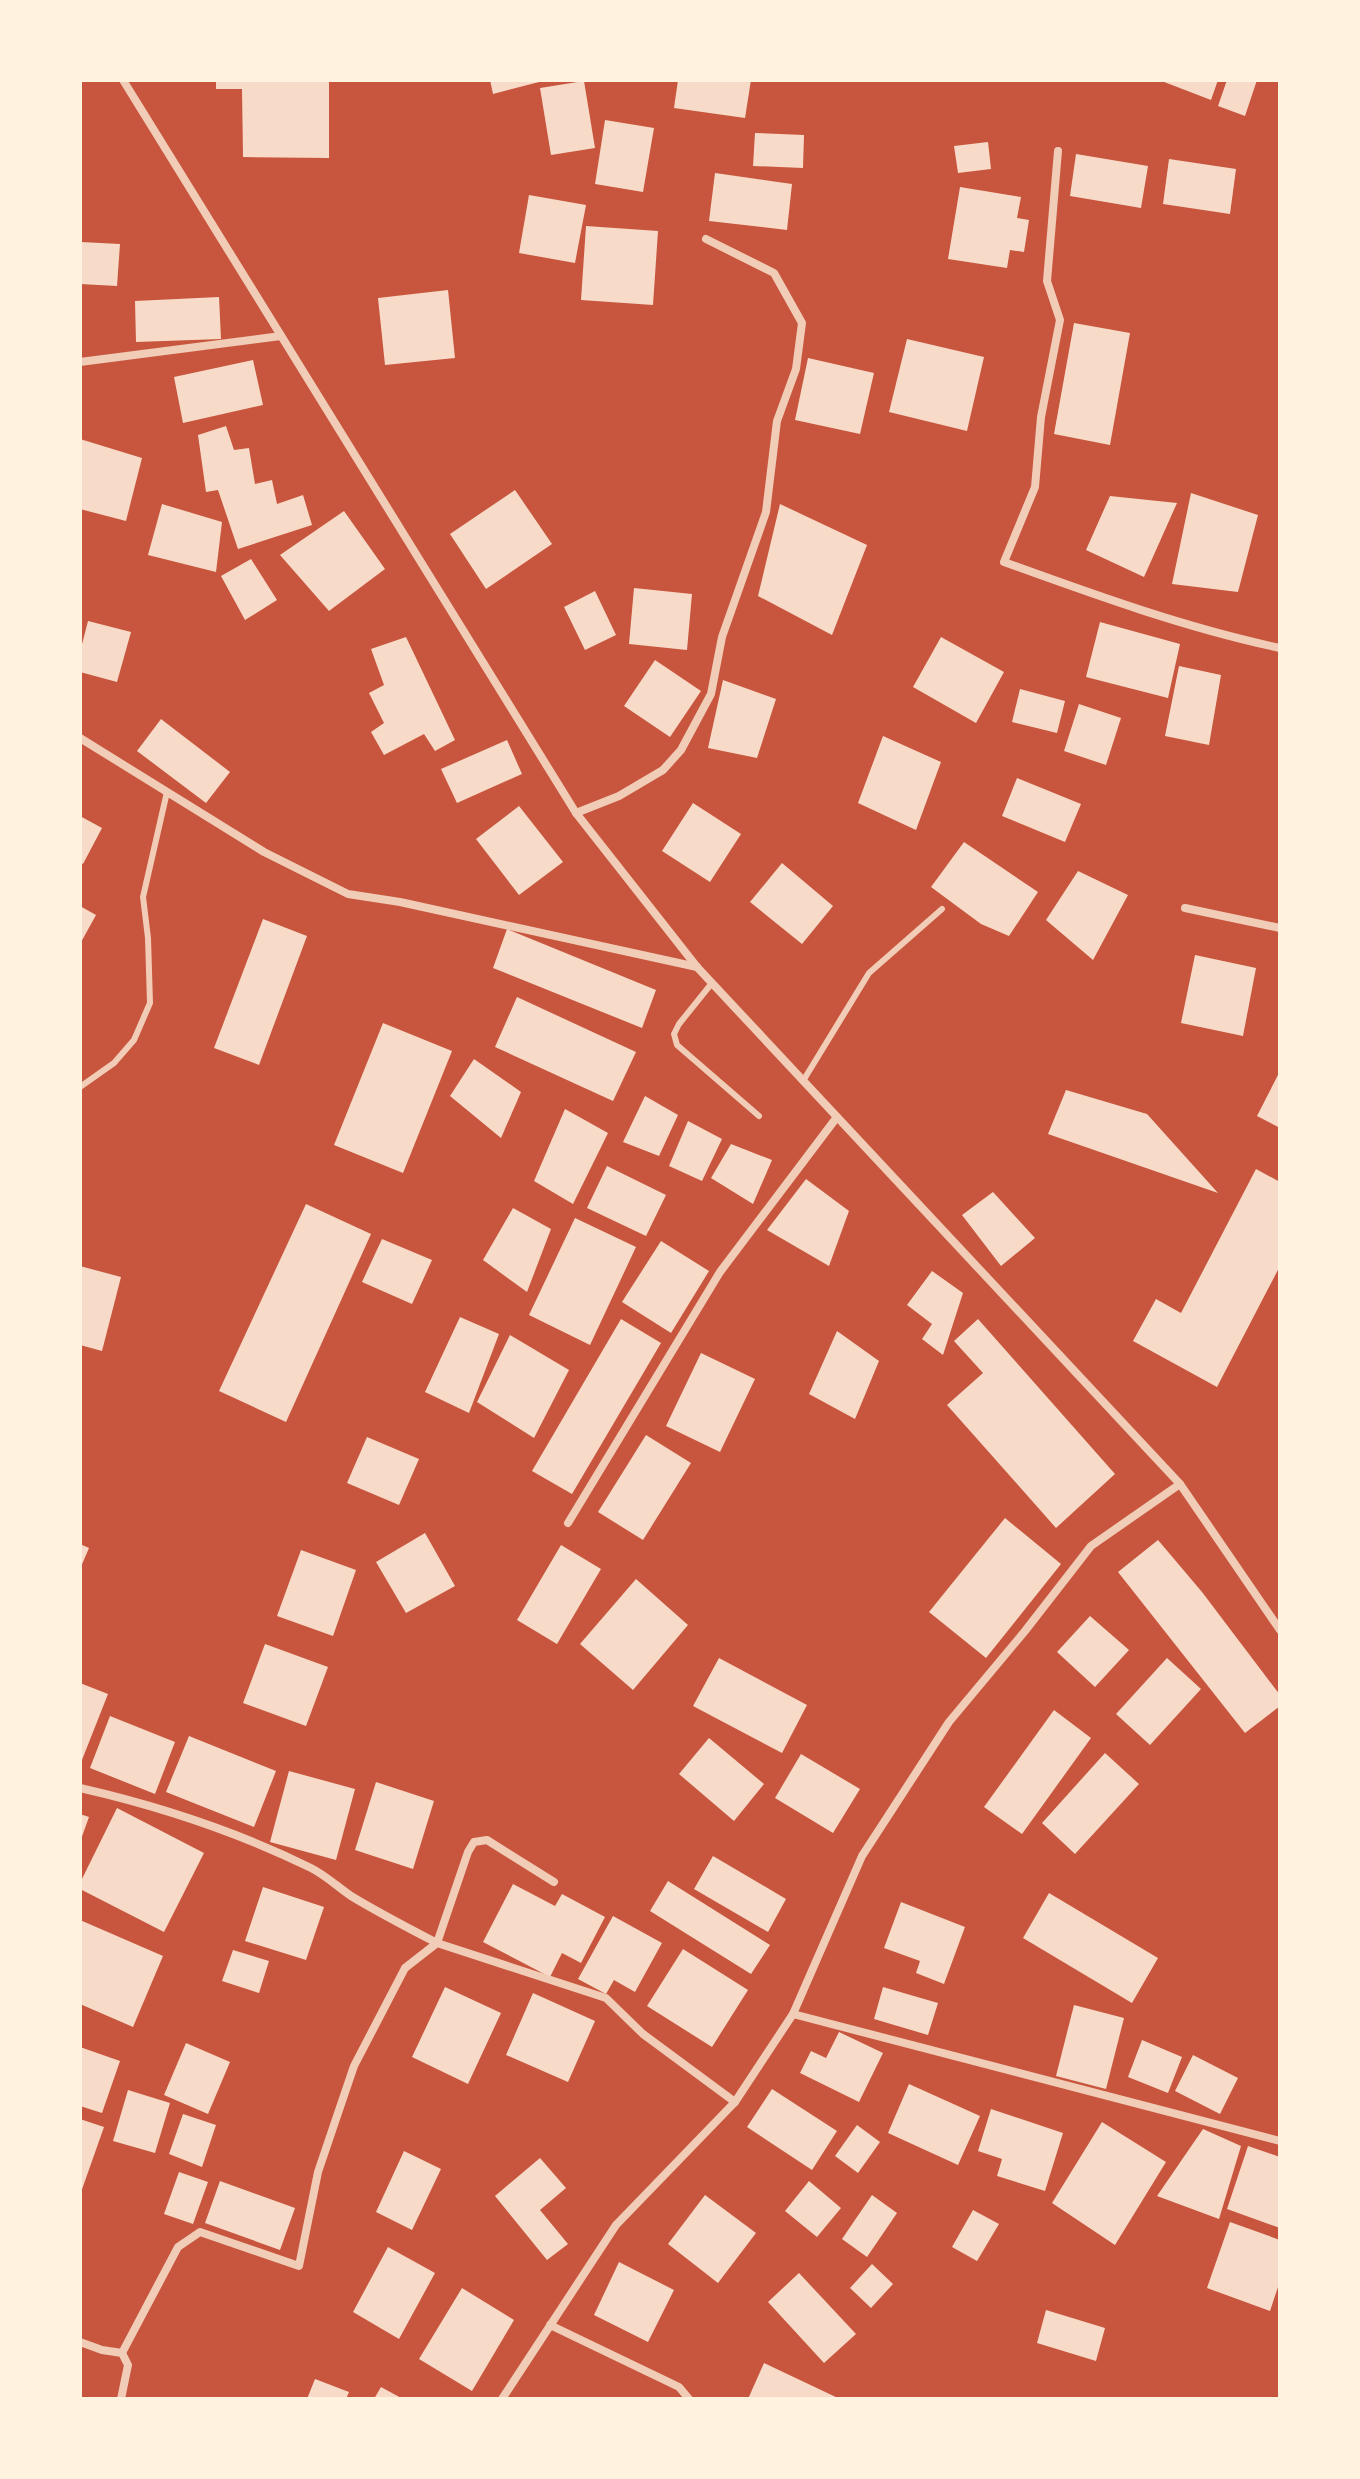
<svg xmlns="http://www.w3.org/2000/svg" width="1360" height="2479" font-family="Quicksand,sans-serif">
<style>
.building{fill:#f7dbc8}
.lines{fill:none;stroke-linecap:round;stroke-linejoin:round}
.service{stroke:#f1ccb7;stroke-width:6}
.minor{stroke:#f1ccb7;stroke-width:8}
</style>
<rect width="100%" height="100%" fill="#c8553d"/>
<g class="building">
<path d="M216 80H329V158L243 157 242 89H216Z"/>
<path d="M490 80H543V81L493 94Z"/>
<path d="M678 80H751L745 118 674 108Z"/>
<path d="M1159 80H1218L1211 100Z"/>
<path d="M1227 80H1257L1245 116 1218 106Z"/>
<path d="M584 81 595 148 551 155 540 88Z"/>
<path d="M605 120 654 128 643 192 595 184Z"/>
<path d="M755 133 804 135 803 168 753 166Z"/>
<path d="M988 142 991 169 958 173 954 146Z"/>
<path d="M1076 154 1148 166 1141 208 1070 196Z"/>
<path d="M1169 159 1236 169 1230 214 1163 204Z"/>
<path d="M715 173 792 184 787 230 709 221Z"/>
<path d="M960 187 1021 197 1017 218 1029 220 1024 252 1010 250 1007 268 948 259Z"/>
<path d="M529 195 586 205 575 263 519 253Z"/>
<path d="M586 226 658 231 653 305 581 300Z"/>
<path d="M81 242 120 244 117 286 80 284Z"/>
<path d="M448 290 455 358 385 365 378 298Z"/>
<path d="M219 297 221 339 136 342 135 301Z"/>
<path d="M1074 323 1130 333 1110 445 1054 434Z"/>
<path d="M907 339 984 357 967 431 889 412Z"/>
<path d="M808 358 874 373 860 434 795 420Z"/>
<path d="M253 360 263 405 183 423 174 377Z"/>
<path d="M226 426 234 450 249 448 255 484 272 480 277 504 303 495 312 525 238 549 218 490 206 492 198 435Z"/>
<path d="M80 439 142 458 126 521 80 509Z"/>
<path d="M515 490 552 544 486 589 450 534Z"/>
<path d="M1191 493 1258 515 1238 592 1172 584Z"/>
<path d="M1110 496 1177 503 1144 577 1086 550Z"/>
<path d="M162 504 222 522 216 572 148 555Z"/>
<path d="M780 504 867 545 832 635 758 596Z"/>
<path d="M344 511 385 569 329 611 280 555Z"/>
<path d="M251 559 277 600 245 620 221 576Z"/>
<path d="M634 588 692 594 687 650 629 644Z"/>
<path d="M595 591 616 635 585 650 564 607Z"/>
<path d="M88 621 131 632 117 682 80 672V652Z"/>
<path d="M1100 622 1180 644 1168 698 1086 677Z"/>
<path d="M406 637 455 740 435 751 424 734 384 755 371 732 384 723 369 693 384 685 371 649Z"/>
<path d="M941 637 1004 672 976 723 913 687Z"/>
<path d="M655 660 701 691 670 737 624 706Z"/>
<path d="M1179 666 1221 675 1209 745 1165 736Z"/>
<path d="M723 680 776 699 757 758 708 748Z"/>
<path d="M1020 689 1065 701 1057 733 1012 722Z"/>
<path d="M1079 704 1121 718 1106 765 1064 751Z"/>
<path d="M161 719 230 772 206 803 137 751Z"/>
<path d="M883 736 941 762 916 830 858 803Z"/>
<path d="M507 740 522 774 457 803 441 769Z"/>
<path d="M1017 778 1081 804 1065 842 1002 816Z"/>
<path d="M693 803 741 834 710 882 662 851Z"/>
<path d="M519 806 563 862 519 895 476 839Z"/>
<path d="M80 816 102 828 83 864 80 862Z"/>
<path d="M964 842 1038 892 1009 936 981 924 931 887Z"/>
<path d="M782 863 833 906 802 944 750 902Z"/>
<path d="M1078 871 1128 895 1093 960 1046 920Z"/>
<path d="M80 906 96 915 80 944Z"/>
<path d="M263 919 307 936 259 1065 214 1048Z"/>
<path d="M507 929 656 990 642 1028 493 968Z"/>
<path d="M1195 955 1256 968 1243 1036 1181 1023Z"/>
<path d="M517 997 636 1052 613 1101 495 1047Z"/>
<path d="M383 1023 452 1051 403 1173 334 1145Z"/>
<path d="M474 1059 521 1092 501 1138 450 1096Z"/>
<path d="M1280 1071V1128L1257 1116Z"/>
<path d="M1066 1090 1147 1114 1218 1193 1048 1134Z"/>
<path d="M645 1096 678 1115 659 1156 623 1142Z"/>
<path d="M565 1109 608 1133 573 1204 534 1181Z"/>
<path d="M688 1121 722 1139 702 1181 669 1166Z"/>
<path d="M731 1144 772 1160 753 1204 711 1178Z"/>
<path d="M607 1166 666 1195 646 1236 587 1208Z"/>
<path d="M1256 1169 1280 1182V1266L1217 1387 1133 1341 1156 1299 1181 1313Z"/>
<path d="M806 1179 849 1211 829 1266 767 1230Z"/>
<path d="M993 1192 1035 1238 1001 1266 962 1215Z"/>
<path d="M306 1204 371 1234 286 1422 219 1391Z"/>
<path d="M513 1208 551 1229 527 1292 483 1260Z"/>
<path d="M575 1218 636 1247 590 1345 529 1315Z"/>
<path d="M382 1239 432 1260 412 1304 362 1282Z"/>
<path d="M661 1241 709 1271 671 1333 622 1302Z"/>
<path d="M80 1266 121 1277 102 1351 80 1345Z"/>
<path d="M932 1271 963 1293 943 1355 922 1339 932 1324 907 1305Z"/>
<path d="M460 1317 499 1334 469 1413 425 1392Z"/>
<path d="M621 1319 661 1343 572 1494 532 1471Z"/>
<path d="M978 1319 1115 1474 1056 1528 947 1405 983 1373 954 1341Z"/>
<path d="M837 1331 879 1361 855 1419 809 1394Z"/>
<path d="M510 1335 569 1370 534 1438 477 1402Z"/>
<path d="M701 1353 755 1379 720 1452 666 1426Z"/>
<path d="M646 1435 691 1463 643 1540 598 1512Z"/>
<path d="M367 1437 419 1459 399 1505 347 1483Z"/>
<path d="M1005 1518 1061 1564 986 1658 929 1612Z"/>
<path d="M425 1533 455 1586 406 1613 376 1562Z"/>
<path d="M1158 1540 1202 1592 1280 1695V1706L1245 1733 1118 1572Z"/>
<path d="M80 1544 89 1548 80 1569Z"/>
<path d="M561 1545 601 1569 557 1644 517 1620Z"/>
<path d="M301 1550 356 1570 333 1636 277 1616Z"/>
<path d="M636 1579 688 1625 633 1690 580 1644Z"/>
<path d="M1090 1616 1129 1650 1095 1687 1057 1652Z"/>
<path d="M265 1644 328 1667 306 1726 243 1703Z"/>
<path d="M719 1658 807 1705 782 1753 693 1706Z"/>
<path d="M1167 1658 1201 1689 1150 1745 1116 1714Z"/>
<path d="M80 1683 108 1694 80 1765Z"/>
<path d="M1054 1710 1091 1738 1022 1834 984 1807Z"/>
<path d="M110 1716 175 1742 155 1794 90 1768Z"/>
<path d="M189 1736 276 1771 254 1827 166 1792Z"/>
<path d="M709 1738 764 1784 734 1821 679 1774Z"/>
<path d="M1105 1753 1139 1784 1075 1854 1042 1823Z"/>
<path d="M801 1754 860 1789 833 1833 775 1798Z"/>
<path d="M289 1771 355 1789 336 1860 270 1842Z"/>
<path d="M376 1782 434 1801 413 1869 355 1850Z"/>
<path d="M117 1808 204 1853 164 1932 80 1889V1883Z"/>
<path d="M80 1814 89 1817 80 1842Z"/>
<path d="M713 1856 786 1899 768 1932 694 1889Z"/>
<path d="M668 1881 770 1945 751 1974 650 1911Z"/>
<path d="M513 1884 555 1906 562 1894 605 1917 581 1963 562 1953 550 1977 483 1942Z"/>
<path d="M263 1887 324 1907 306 1960 245 1941Z"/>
<path d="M1049 1893 1158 1958 1132 2003 1023 1938Z"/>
<path d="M901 1902 965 1927 944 1984 916 1973 920 1961 884 1948Z"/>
<path d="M613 1916 662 1943 635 1992 614 1980 606 1994 578 1979Z"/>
<path d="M80 1920 163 1956 133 2027 80 2004Z"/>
<path d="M683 1949 748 1990 712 2047 647 2006Z"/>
<path d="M233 1950 269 1961 259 1993 222 1981Z"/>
<path d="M445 1987 501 2013 468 2084 412 2057Z"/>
<path d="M883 1987 938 2003 928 2035 874 2019Z"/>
<path d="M533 1993 595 2021 568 2082 506 2055Z"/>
<path d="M1074 2005 1124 2018 1106 2089 1056 2076Z"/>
<path d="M839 2032 883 2053 859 2102 800 2073 811 2051 826 2058Z"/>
<path d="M1142 2040 1182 2057 1168 2093 1128 2077Z"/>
<path d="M186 2043 230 2062 208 2114 164 2095Z"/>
<path d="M80 2047 120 2061 102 2113 80 2106Z"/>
<path d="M1193 2055 1238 2078 1220 2114 1175 2091Z"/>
<path d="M909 2084 980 2116 958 2165 888 2133Z"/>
<path d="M772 2089 837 2131 812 2170 747 2127Z"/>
<path d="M128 2090 170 2103 155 2153 113 2141Z"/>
<path d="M991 2109 1063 2133 1045 2191 997 2176 1002 2159 978 2151Z"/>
<path d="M183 2114 216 2125 202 2167 169 2154Z"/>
<path d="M80 2119 104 2127 80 2195Z"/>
<path d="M1102 2122 1166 2162 1115 2245 1052 2203Z"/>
<path d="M857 2125 880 2142 858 2173 835 2156Z"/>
<path d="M1203 2129 1241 2146 1219 2219 1157 2196Z"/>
<path d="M1248 2146 1280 2157V2228L1227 2209Z"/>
<path d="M404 2151 441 2169 412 2230 376 2212Z"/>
<path d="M540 2158 566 2188 540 2210 568 2244 547 2260 495 2196Z"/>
<path d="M179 2172 208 2182 193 2224 164 2214Z"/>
<path d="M220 2181 295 2208 280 2250 205 2223Z"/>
<path d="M809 2181 841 2208 817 2237 785 2211Z"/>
<path d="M705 2195 756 2233 718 2283 668 2244Z"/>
<path d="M872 2195 897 2213 867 2257 842 2239Z"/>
<path d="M973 2210 999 2224 977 2261 952 2247Z"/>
<path d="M1230 2222 1280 2240V2281L1270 2311 1207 2288Z"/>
<path d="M388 2247 435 2273 399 2339 353 2312Z"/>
<path d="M619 2262 674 2290 648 2342 594 2315Z"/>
<path d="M872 2264 893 2284 871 2308 850 2288Z"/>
<path d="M799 2273 856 2334 824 2363 768 2302Z"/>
<path d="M462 2288 514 2320 472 2391 419 2359Z"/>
<path d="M1046 2310 1105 2328 1096 2361 1037 2343Z"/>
<path d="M764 2363 840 2399H748Z"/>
<path d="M315 2379 349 2392 346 2399H307Z"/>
<path d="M381 2387 403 2399H374Z"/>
</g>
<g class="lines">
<g class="service">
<path d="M712 983 679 1024 674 1034 677 1045 759 1116"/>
<path d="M803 1081 869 973 942 909"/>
<path d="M80 1087 114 1063 134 1040 150 1003 148 938 143 897 167 792"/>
</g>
<g class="minor">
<path d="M123 80 576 813 697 967 1180 1484 1280 1630"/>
<path d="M1058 151 1047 281 1060 320 1041 417 1035 487 1004 562C1095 595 1186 628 1280 648"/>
<path d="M80 362 281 336"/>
<path d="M80 738 264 852 348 894 400 902 697 967"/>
<path d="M576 813 619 796 663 770 681 750 711 694 722 637 766 512 777 421 796 369 802 323 774 273 706 239"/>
<path d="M1185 908 1280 928"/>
<path d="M568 1523 720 1272 837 1117"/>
<path d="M80 1788C159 1806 238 1832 311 1868 325 1875 338 1887 351 1896 379 1913 408 1928 437 1943L468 1852 474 1842 487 1840 554 1882"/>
<path d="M793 2014 1280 2141"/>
<path d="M550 2325 679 2387 689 2399"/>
<path d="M80 2342 102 2350 122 2353 128 2365 121 2399"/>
<path d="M122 2353 178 2247 200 2232 299 2266 318 2172 354 2066 405 1968 437 1943 606 1998 643 2034 735 2102"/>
<path d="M502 2399 616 2225 735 2102 793 2014 862 1856 949 1722 1025 1631 1091 1546 1180 1484"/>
</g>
</g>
<rect width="1360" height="2479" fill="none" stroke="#fff3e0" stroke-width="164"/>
</svg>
